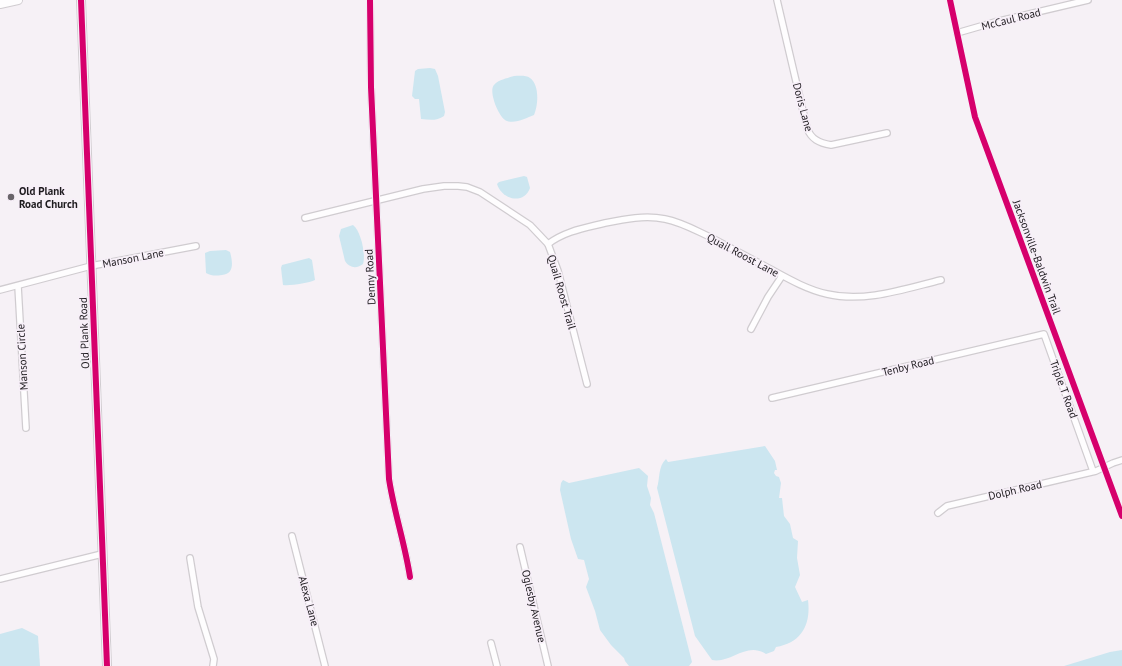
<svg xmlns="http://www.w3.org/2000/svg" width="1122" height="666" font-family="'PT Sans',sans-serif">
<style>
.water{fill:#cce6f0}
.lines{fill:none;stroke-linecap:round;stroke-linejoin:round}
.street-casing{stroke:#d0ccd0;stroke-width:8}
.secondary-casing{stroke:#d0ccd0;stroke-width:10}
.street{stroke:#fefdfe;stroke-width:5.5}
.secondary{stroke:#fefdfe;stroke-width:8}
.cycleway-casing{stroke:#f7eff8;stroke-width:8}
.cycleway{stroke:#d6006c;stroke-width:6}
.poi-dot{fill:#69656a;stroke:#f7eff8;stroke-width:1.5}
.labels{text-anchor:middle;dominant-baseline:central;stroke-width:3.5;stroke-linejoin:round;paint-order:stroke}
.street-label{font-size:11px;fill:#1d1a1e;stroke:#f7eff8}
.poi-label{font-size:11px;font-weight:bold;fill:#1d1a1e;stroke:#f7eff8;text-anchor:start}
</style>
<rect width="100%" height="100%" fill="#f6f1f6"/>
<g class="water">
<path d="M430 68 435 69 438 76 445 112 444 116C437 121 430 120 421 119L419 99H415L412 96 415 71 418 69Z"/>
<path d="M514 76C519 76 526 75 530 78 540 85 538 106 534 115 526 118 516 124 507 121 499 119 488 91 494 85 497 80 508 78 514 76Z"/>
<path d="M524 176 527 177 530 188C524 205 502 200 497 184L499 182Z"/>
<path d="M353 225C361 231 366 255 363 264 357 269 349 268 345 261L339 236 341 229Z"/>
<path d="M226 250 230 252C233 263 234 274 222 275 215 276 212 276 206 273L205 253 210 251Z"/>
<path d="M309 258 312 260 315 280C309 283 290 286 283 285L281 268 282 265Z"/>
<path d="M765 446 775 461 777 470H775L774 473 776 476 779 477 781 483 779 498H782L784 516 790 524 793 538 798 541 797 558 800 575 795 587 802 602 808 600C811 624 802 643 776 647L774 651 766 654C746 641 731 664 712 660L695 636 657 488C660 479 658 466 666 459L668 462Z"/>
<path d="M639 468 648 476 647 486 651 498 650 505 654 513 692 662 689 666H629L625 661 624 658 611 645 600 630 595 611 586 587 589 579 584 560 578 559 571 539 560 490 561 483 563 480 569 483Z"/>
<path d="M22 628 38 636 40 666H0V634Z"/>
<path d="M1122 650V666H1064L1110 652Z"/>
</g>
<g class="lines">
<g class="street-casing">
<g id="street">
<path d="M370 0 371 87 389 479C394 512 405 544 410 577"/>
<path d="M777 0 807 128C811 139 819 143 831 145L887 133"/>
<path d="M957 33 995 22 1088 0"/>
<path d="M305 218 423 189 444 186H458L467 187 480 192 530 225 548 244 558 271 587 384"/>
<path d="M548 244C565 231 585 228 605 223 625 219 645 215 665 219 681 222 695 230 710 237 727 246 744 255 761 264 782 275 804 289 827 294 865 303 904 289 941 280"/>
<path d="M18 286 26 428"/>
<path d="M0 290 91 266 196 246"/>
<path d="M751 329 768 297 782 276"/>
<path d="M772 398 1044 334 1093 471"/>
<path d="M938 513 947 506 1096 471 1113 463 1122 460"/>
<path d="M292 536 325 666"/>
<path d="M520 547 548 666"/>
<path d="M190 558 198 607 214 659 213 666"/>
<path d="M0 579 102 554"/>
<path d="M491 643 497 666"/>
</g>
</g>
<g class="secondary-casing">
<g id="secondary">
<path d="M81 0 107 666"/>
<path d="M0 4 18 0"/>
</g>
</g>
<use href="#street" class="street"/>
<use href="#secondary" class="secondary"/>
<g class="cycleway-casing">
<g id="cycleway">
<path d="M81 0 107 666"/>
<path d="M370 0 371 87 389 479C394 512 405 544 410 577"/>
<path d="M950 0 975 117 1122 516"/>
</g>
</g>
<use href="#cycleway" class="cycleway"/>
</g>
<circle class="poi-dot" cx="11" cy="197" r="4"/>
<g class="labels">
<g class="street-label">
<text transform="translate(1011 19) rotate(-14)">McCaul Road</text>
<text transform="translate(803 107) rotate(75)">Doris Lane</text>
<text transform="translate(743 255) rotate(28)">Quail Roost Lane</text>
<text transform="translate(1037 257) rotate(70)">Jacksonville-Baldwin Trail</text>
<text transform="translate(133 258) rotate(-11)">Manson Lane</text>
<text transform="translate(370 277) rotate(-93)">Denny Road</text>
<text transform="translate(562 292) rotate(74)">Quail Roost Trail</text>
<text transform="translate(84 333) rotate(-92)">Old Plank Road</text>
<text transform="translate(22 357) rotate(-93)">Manson Circle</text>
<text transform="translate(908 366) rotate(-14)">Tenby Road</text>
<text transform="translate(1064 389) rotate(70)">Triple T Road</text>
<text transform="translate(1015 490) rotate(-13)">Dolph Road</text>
<text transform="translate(309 601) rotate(75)">Alexa Lane</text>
<text transform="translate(534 606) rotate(77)">Oglesby Avenue</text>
</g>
<g class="poi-label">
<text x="19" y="191">Old Plank<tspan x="19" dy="13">Road Church</tspan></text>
</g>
</g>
</svg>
